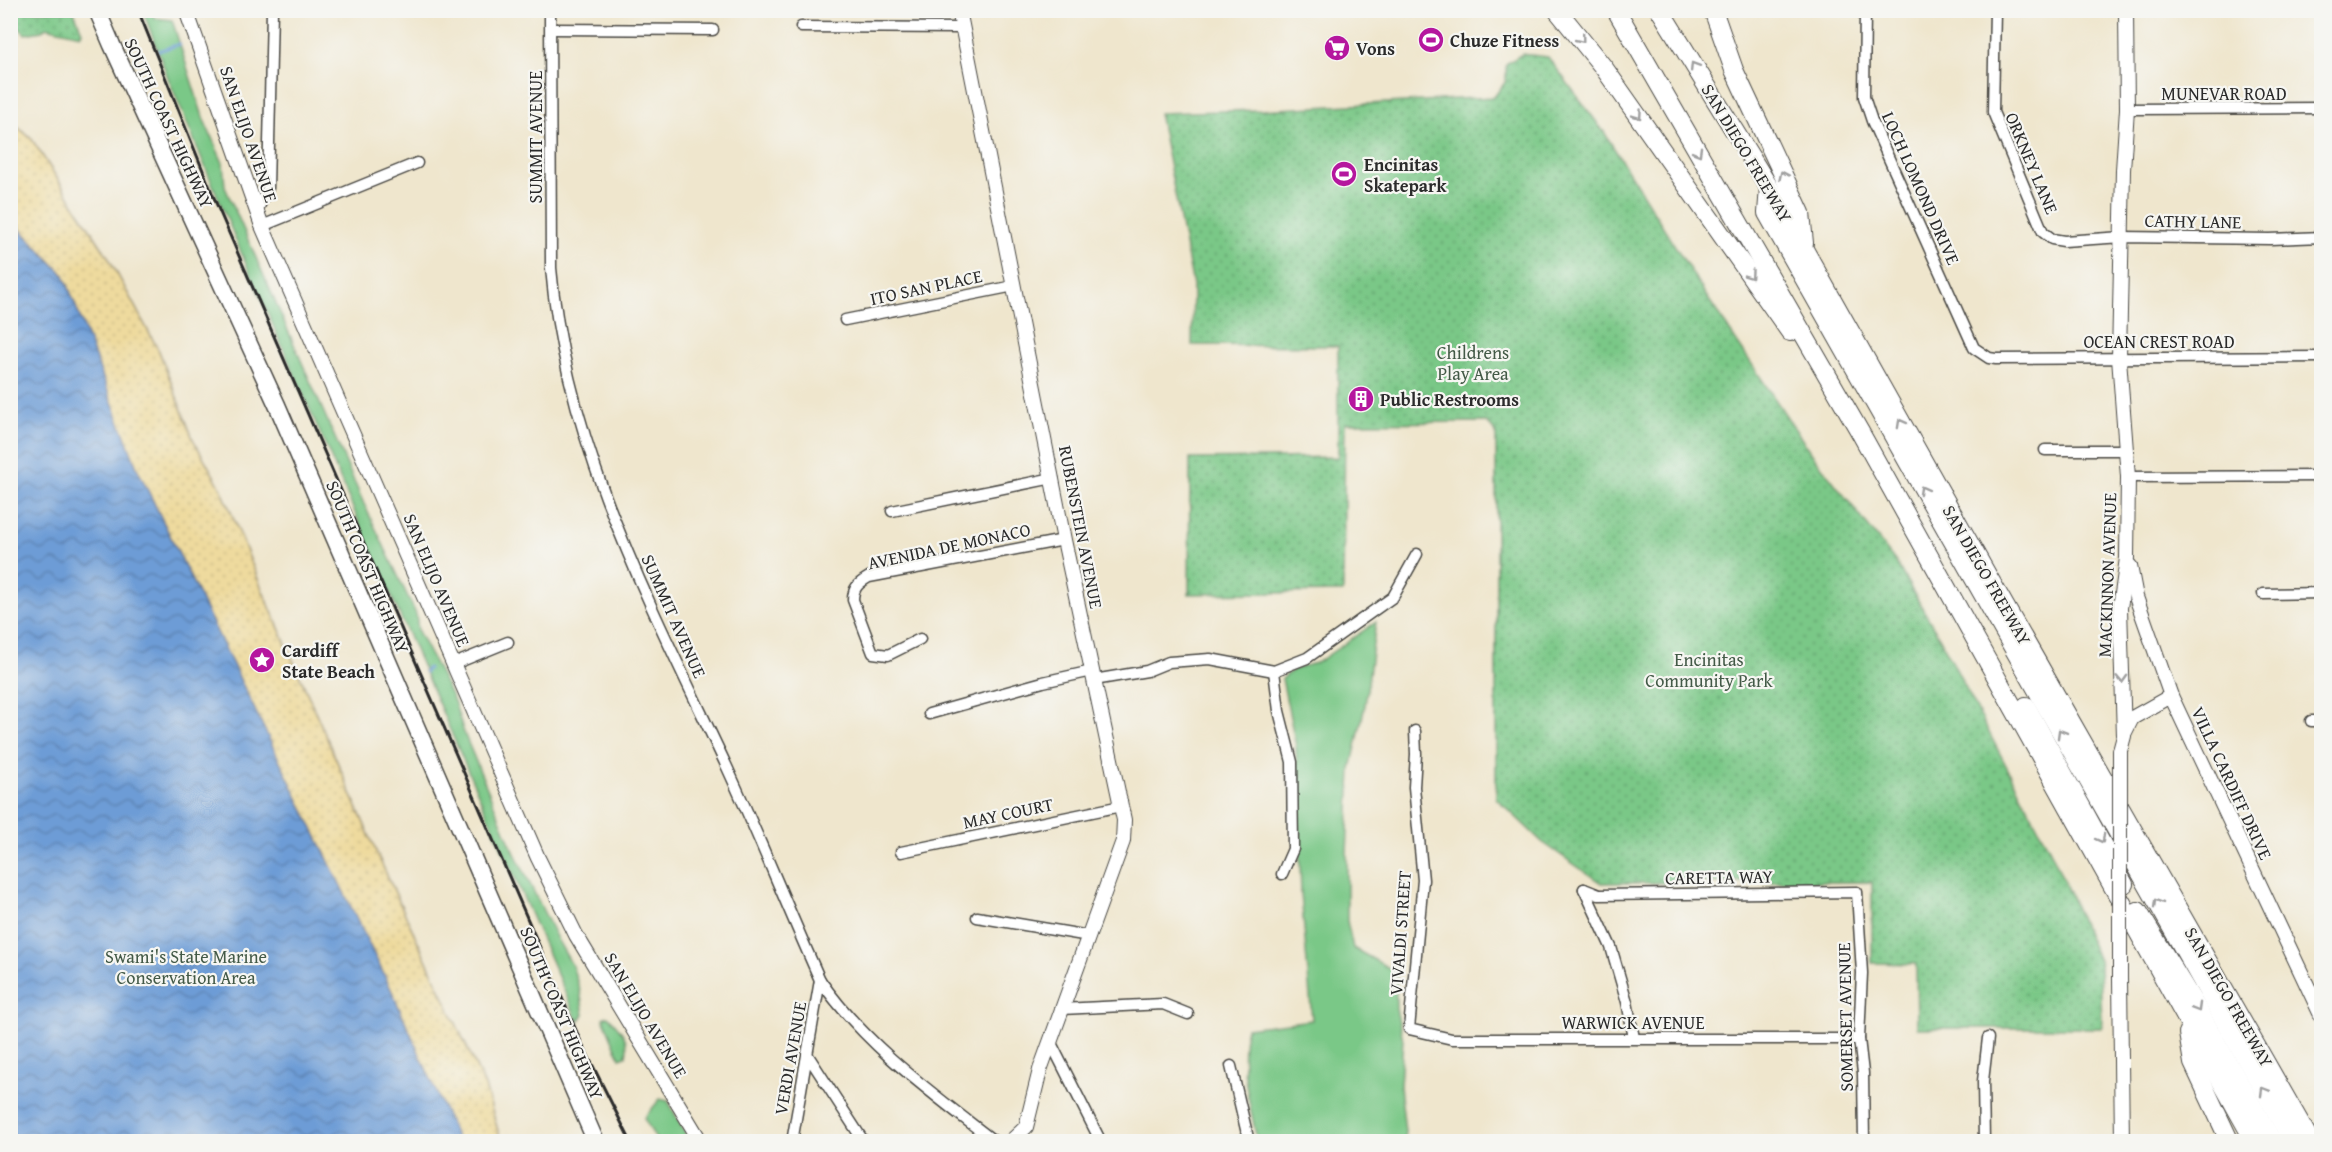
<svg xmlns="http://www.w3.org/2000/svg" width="2332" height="1152" font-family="'Gentium Book Plus',serif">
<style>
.grass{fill:#7ac887;stroke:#527a59;stroke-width:1.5}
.sand{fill:url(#sand-dots);stroke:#8c8264;stroke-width:1.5}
.park{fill:url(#park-dots);stroke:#527a59;stroke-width:1.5}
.water{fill:url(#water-waves);stroke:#4c6480;stroke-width:1.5}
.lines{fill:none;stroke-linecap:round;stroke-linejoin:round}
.stream{stroke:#6d9cd6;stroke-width:3}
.street-casing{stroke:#484743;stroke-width:13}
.secondary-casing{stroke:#484743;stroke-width:16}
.primary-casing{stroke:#484743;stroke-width:19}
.highway-casing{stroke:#484743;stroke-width:20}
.street{stroke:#fff;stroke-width:10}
.secondary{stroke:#fff;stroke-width:14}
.primary{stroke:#fff;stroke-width:16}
.highway{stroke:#fff;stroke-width:18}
.rail{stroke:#2b2b2b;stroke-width:3}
.secondary-bridge-casing{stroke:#484743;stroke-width:16;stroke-linecap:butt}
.secondary-bridge{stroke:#fff;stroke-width:14}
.oneway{stroke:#a0a0a0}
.labels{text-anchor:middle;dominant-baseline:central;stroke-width:4.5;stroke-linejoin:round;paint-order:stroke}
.poi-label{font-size:18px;font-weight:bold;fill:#2b2b2b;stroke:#f6f6f2;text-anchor:start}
.street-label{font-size:18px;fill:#2b2b2b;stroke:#f6f6f2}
.park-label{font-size:18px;fill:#435a47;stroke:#f6f6f2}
</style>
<defs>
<pattern id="sand-dots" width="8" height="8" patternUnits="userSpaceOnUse" patternTransform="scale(1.5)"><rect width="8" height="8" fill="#eeda9e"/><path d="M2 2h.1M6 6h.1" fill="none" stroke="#cb8" stroke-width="1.8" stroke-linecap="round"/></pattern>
<pattern id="park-dots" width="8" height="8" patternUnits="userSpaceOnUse" patternTransform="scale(1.5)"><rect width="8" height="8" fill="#7ac887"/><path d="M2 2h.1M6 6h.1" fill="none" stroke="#64a36f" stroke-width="1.8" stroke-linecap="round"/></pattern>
<pattern id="water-waves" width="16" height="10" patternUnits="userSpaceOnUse" patternTransform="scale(1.5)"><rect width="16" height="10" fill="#6d9cd6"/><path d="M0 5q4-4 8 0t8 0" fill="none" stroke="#5a7fae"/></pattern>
</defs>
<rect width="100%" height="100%" fill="#f6f6f2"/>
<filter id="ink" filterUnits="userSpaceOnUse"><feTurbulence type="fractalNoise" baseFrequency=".0167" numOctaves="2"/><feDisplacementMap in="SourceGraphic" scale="12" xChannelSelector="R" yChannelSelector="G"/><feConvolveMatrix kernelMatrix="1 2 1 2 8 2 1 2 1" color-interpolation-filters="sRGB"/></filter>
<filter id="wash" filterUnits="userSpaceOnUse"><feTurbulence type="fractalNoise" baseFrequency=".008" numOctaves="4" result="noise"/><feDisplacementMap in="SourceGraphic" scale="24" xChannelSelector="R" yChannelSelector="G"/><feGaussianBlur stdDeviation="1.35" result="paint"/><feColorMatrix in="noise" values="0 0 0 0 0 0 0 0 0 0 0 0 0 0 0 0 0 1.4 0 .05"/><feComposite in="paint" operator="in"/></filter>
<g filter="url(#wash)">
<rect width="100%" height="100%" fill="#efe6cd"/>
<g class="grass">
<path d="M143 11H153L155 18 172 20 204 120 223 163 225 187 364 504 416 614 418 631 454 701 464 733 510 843 558 941 572 965 580 991 584 1015 578 1022 243 257 168 78Z"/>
<path d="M1376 622 1365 705 1351 769 1347 853V921L1353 948 1396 972V1009L1403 1039 1400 1086 1406 1141H1257C1251 1105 1237 1064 1247 1028L1312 1020 1301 894 1296 746 1282 679 1293 670 1318 662Z"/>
<path d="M608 1016C620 1029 630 1038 626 1056L620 1058 603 1018Z"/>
<path d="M660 1099 668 1101 689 1141H657L644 1118Z"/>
</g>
<path class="sand" d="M10 121 31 138 107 255 159 351 193 439 222 490 262 589 379 858 485 1086 501 1141H458L390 987 137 468 64 275 11 219Z"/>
<g class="park">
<path d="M10 11H74L82 32 80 35 46 27 42 31 25 34 11 19Z"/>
<path d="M1522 54 1548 57 1604 132 1705 294 1809 450 1895 561 1941 640 2052 854 2100 963 2102 1028H1917L1916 964 1872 963V882L1601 883 1542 842 1496 798V433L1487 422 1345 423 1343 592 1189 594 1190 459 1338 457V346L1192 345 1193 285 1159 113 1260 110 1494 97 1506 81V64Z"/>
</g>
<path class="water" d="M10 219 64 275 137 468 390 987 458 1141H11Z"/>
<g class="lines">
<g class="stream">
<path d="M158 51 180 44"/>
<path d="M425 672 428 668"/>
</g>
</g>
</g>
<g filter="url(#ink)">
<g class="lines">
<g class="street-casing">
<g id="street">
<path d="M550 10 551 268C566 446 651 606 726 765 759 836 788 909 820 980 866 1046 932 1093 995 1142"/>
<path d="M1865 10 1864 97 1872 121 1974 348 1989 358 1996 359 2322 357"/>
<path d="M1995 10 1993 112 2043 232 2052 239 2064 241 2122 237 2270 239 2322 237"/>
<path d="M801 27 963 28"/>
<path d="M551 29 713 30"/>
<path d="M2127 109 2322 108"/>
<path d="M257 211 268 188 272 10"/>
<path d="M262 226 417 163"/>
<path d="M845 320 1014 286"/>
<path d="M2045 450H2127"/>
<path d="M2128 477 2322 476"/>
<path d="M892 511 1053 478"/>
<path d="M2263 594 2322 593"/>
<path d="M920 639 888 655 873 653 853 600C853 587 859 583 869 577L1064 540"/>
<path d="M454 664 508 642"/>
<path d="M1274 671 1279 711 1292 762 1293 849 1282 874"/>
<path d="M1094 680 1147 671 1169 662 1210 659 1274 671 1307 658 1393 597 1417 554"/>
<path d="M929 714 1043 682 1092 671"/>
<path d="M2311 721H2322"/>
<path d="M1415 731 1416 754 1414 787 1423 880 1409 1029 1452 1039H1859"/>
<path d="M901 852 1121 806"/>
<path d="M1584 889 1599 895 1857 892 1862 973 1859 1039 1863 1073 1864 1142"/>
<path d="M1584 889 1611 947 1627 1002 1634 1038"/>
<path d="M977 917 1089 936"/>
<path d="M1062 1009 1163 1004 1188 1014"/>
<path d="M1051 1043 1101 1142"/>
<path d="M807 1054 864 1142"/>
<path d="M1231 1066 1249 1142"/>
<path d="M792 1142 820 980"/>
<path d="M1984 1142 1983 1081 1988 1038"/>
</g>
</g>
<g class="secondary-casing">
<g id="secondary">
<path d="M186 10 262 226 538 858 576 935 701 1142"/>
<path d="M959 10 1064 540 1124 820 1123 841 1040 1070 1026 1127 1010 1142"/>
<path d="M2130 566 2136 597 2171 696 2322 1017"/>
<path d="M2125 732 2132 718 2171 696"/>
<path d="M2120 751 2124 736 2120 608 2127 558 2128 477 2119 358 2123 170 2127 109 2126 10"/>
<path d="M2120 978 2122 1142"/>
</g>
</g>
<g class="primary-casing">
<path id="primary" d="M97 10 112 45 277 405 596 1142"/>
</g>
<g class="highway-casing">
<g id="highway">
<path d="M1557 10 1604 68 1790 332"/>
<path d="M1616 10 1860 432 2255 1142"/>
<path d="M1660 10 1769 187 1990 580 2311 1142"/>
<path d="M1713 10 1734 70 1801 213 1804 243"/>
<path d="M1769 187 1767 213 2293 1142"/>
<path d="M2026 706 2124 884"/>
<path d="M2138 911 2197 1008 2273 1142"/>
<path d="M2188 1033 2193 1063 2230 1142"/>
</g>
</g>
<use href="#street" class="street"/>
<use href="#secondary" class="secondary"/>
<use href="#primary" class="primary"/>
<use href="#highway" class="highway"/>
<path class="rail" d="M138 10 219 210 582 1044 631 1142"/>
<g class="secondary-bridge-casing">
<path id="secondary-bridge" d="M2120 978V751"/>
</g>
<use href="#secondary-bridge" class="secondary-bridge"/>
</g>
<defs><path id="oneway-chevron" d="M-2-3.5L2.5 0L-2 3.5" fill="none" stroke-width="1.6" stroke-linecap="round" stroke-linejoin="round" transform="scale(1.5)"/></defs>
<g class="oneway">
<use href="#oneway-chevron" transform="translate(1581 39) rotate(51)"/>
<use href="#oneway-chevron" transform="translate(1694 66) rotate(-122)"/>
<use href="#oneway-chevron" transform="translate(1638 115) rotate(55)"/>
<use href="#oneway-chevron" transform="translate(1698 152) rotate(60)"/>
<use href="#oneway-chevron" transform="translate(1783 175) rotate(-115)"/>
<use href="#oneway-chevron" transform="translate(1750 275) rotate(55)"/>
<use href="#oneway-chevron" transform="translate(1901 423) rotate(-119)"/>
<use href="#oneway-chevron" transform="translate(1923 490) rotate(-119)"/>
<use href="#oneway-chevron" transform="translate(2122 679) rotate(88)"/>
<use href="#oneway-chevron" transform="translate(2061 733) rotate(-120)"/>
<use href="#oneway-chevron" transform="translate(2101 839) rotate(61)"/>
<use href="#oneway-chevron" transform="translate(2157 903) rotate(-120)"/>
<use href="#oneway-chevron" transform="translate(2197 1008) rotate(60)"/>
<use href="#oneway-chevron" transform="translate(2264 1091) rotate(-120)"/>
</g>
</g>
<defs>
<g id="stadium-disc" transform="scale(1.35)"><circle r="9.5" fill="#b5179e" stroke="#f6f6f2"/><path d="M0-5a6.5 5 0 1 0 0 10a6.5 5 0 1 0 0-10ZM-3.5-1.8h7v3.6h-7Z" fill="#fff"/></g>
<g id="supermarket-disc" transform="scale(1.35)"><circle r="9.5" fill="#b5179e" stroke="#f6f6f2"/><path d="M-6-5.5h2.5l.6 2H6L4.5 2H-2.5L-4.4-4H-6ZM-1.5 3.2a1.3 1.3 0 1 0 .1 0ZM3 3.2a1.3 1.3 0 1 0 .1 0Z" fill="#fff"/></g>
<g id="building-disc" transform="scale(1.35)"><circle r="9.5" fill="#b5179e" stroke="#f6f6f2"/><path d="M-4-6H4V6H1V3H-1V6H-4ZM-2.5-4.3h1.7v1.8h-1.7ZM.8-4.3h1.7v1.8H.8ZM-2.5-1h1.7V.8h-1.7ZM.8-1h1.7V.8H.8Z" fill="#fff"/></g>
<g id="sight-disc" transform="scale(1.35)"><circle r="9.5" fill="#b5179e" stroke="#f6f6f2"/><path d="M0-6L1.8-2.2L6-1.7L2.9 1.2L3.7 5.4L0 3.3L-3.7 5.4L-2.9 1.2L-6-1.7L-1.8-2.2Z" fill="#fff"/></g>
</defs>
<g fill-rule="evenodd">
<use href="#stadium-disc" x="1431" y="40"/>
<use href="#supermarket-disc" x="1337" y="48"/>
<use href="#stadium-disc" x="1344" y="174"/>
<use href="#building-disc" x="1361" y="399"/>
<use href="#sight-disc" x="262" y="660"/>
</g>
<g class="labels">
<g class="poi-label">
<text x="1450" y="40">Chuze Fitness</text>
<text x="1356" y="48">Vons</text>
<text x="1364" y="164">Encinitas<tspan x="1364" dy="21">Skatepark</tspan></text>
<text x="1380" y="399">Public Restrooms</text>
<text x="282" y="650">Cardiff<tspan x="282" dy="21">State Beach</tspan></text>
</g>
<g class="street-label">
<text x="2224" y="93">MUNEVAR ROAD</text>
<text transform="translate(169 123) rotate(65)">SOUTH COAST HIGHWAY</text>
<text transform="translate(249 134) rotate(71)">SAN ELIJO AVENUE</text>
<text transform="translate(535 137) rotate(-90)">SUMMIT AVENUE</text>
<text transform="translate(1747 153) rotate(59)">SAN DIEGO FREEWAY</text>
<text transform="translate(2032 163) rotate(67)">ORKNEY LANE</text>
<text transform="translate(1921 188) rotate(66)">LOCH LOMOND DRIVE</text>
<text transform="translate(2193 221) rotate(1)">CATHY LANE</text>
<text transform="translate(926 287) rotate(-12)">ITO SAN PLACE</text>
<text x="2159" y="341">OCEAN CREST ROAD</text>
<text transform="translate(1081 527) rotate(79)">RUBENSTEIN AVENUE</text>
<text transform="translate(949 546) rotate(-12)">AVENIDA DE MONACO</text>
<text transform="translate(368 567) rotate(67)">SOUTH COAST HIGHWAY</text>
<text transform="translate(1987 575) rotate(60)">SAN DIEGO FREEWAY</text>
<text transform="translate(2107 575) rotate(-88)">MACKINNON AVENUE</text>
<text transform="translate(437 580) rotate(67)">SAN ELIJO AVENUE</text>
<text transform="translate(674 616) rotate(66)">SUMMIT AVENUE</text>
<text transform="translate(2232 783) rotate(65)">VILLA CARDIFF DRIVE</text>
<text transform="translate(1008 813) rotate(-12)">MAY COURT</text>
<text transform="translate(1719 877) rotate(-1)">CARETTA WAY</text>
<text transform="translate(1400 933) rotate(-86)">VIVALDI STREET</text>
<text transform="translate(2229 997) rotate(60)">SAN DIEGO FREEWAY</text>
<text transform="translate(562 1013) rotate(67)">SOUTH COAST HIGHWAY</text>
<text transform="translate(646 1015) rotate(59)">SAN ELIJO AVENUE</text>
<text transform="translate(1845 1017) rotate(-91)">SOMERSET AVENUE</text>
<text x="1633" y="1022">WARWICK AVENUE</text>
<text transform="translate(790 1058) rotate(-80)">VERDI AVENUE</text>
</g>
<g class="park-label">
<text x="1473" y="352">Childrens<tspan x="1473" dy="21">Play Area</tspan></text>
<text x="1709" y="659">Encinitas<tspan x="1709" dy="21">Community Park</tspan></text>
<text x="186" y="956">Swami's State Marine<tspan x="186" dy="21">Conservation Area</tspan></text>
</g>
</g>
<rect width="2332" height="1152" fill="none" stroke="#f6f6f2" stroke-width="36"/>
</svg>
